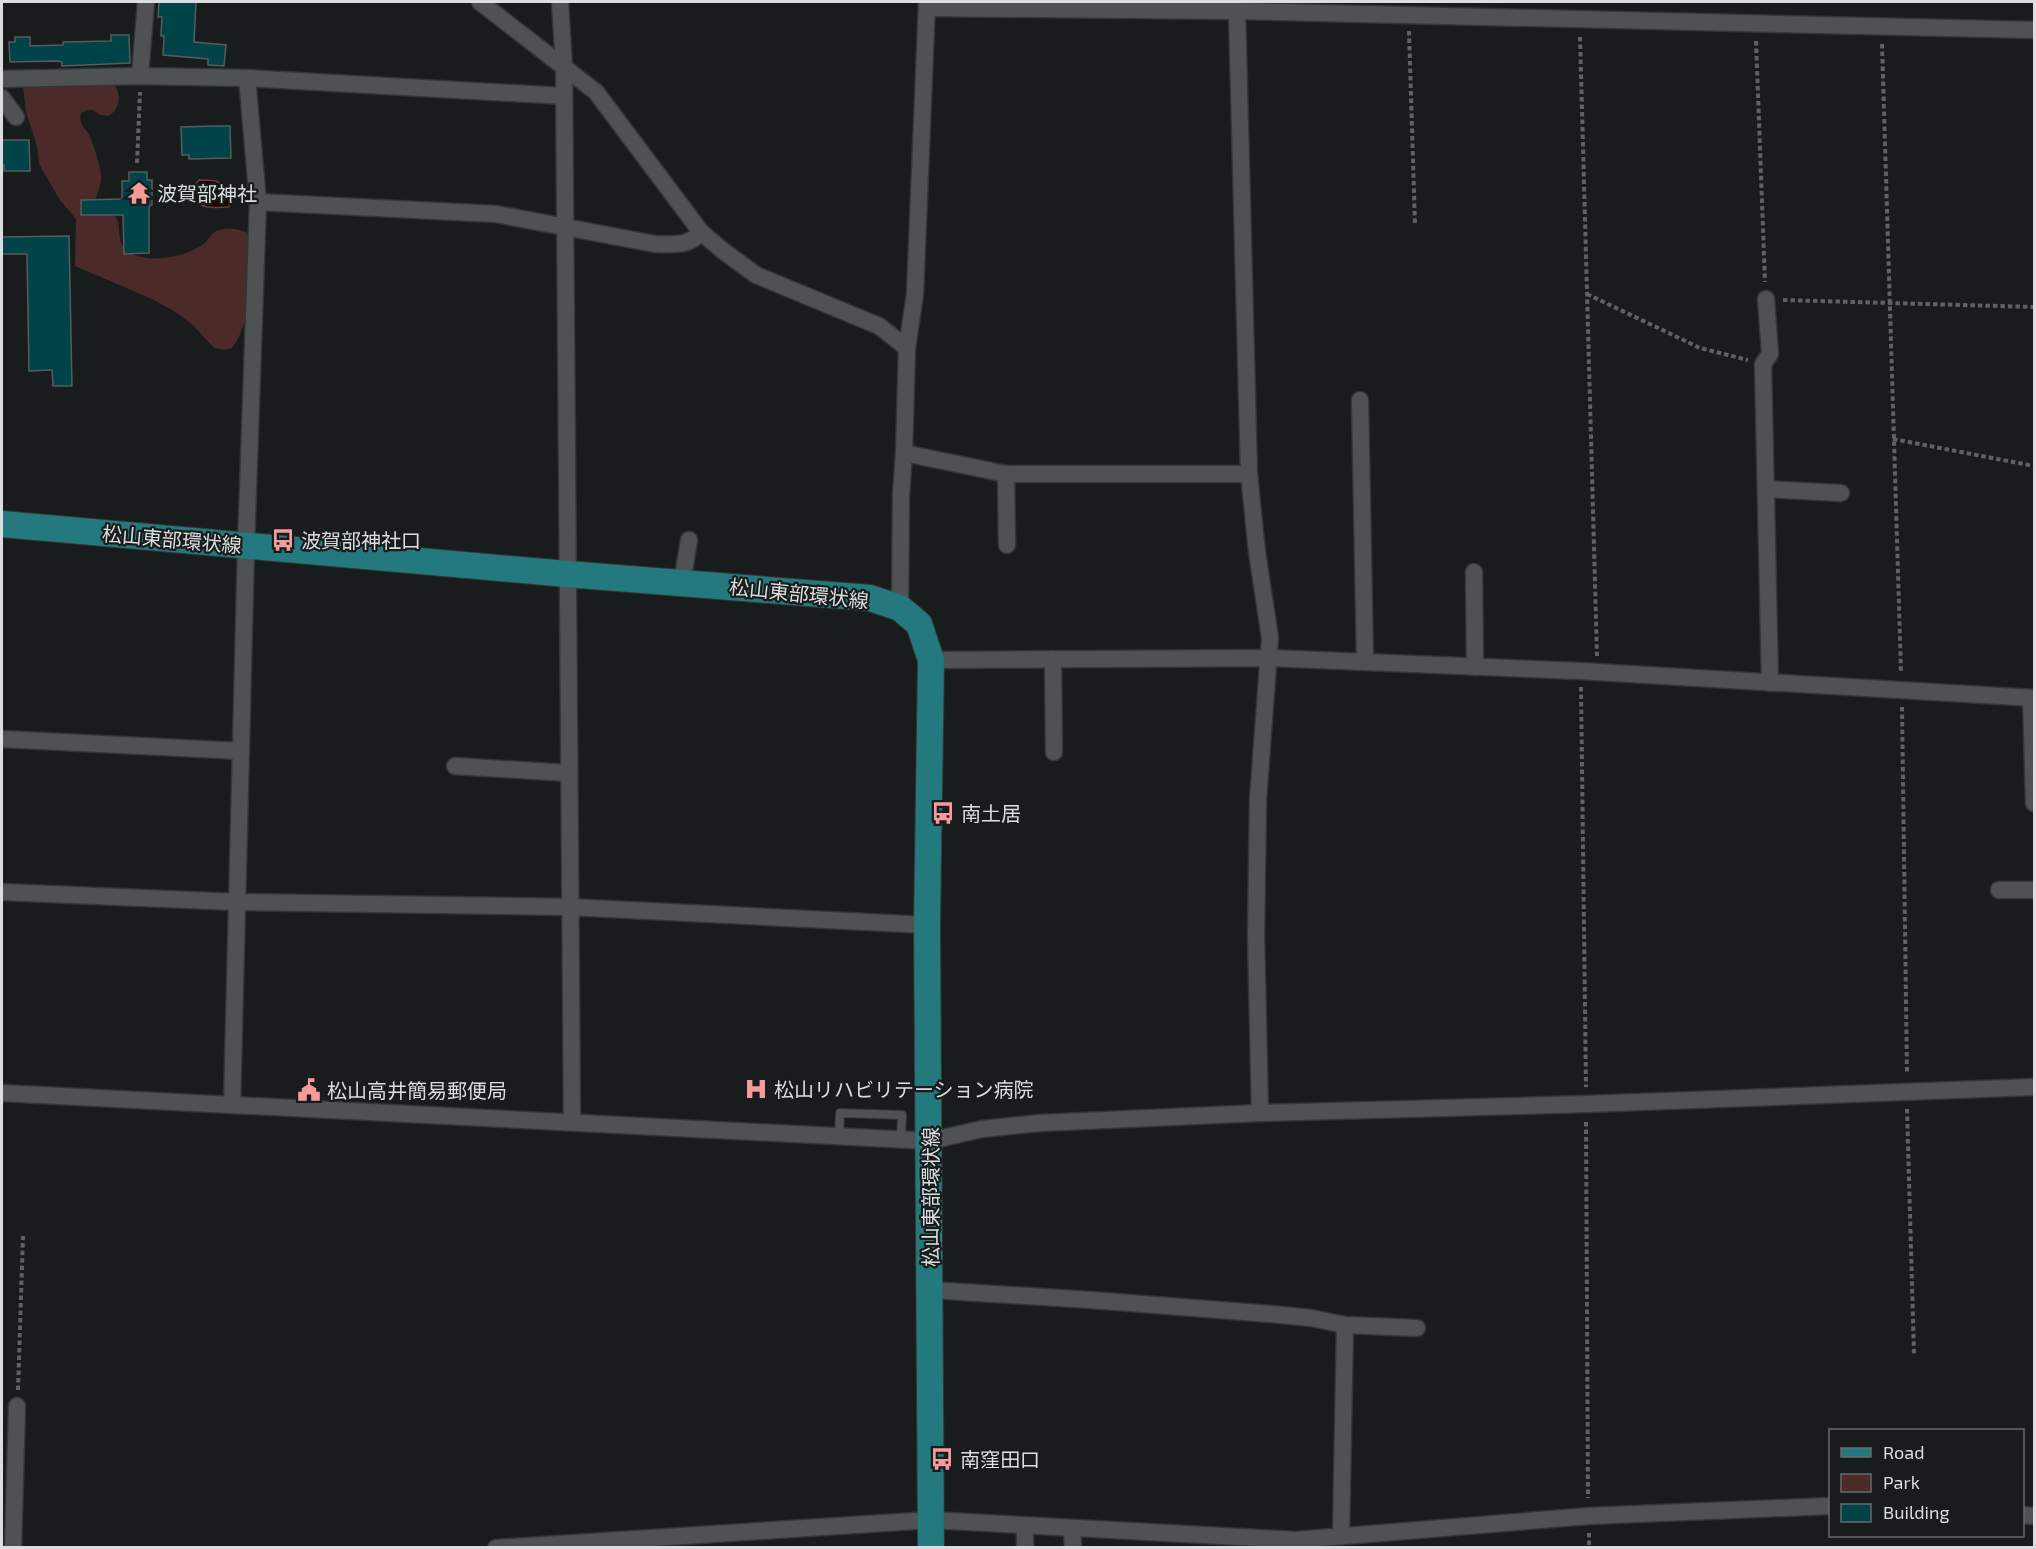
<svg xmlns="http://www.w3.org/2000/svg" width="2036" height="1549" font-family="'Exo 2','Noto Sans JP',sans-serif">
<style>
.green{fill:#4c2a2a}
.water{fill:#250001;stroke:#5c4343;stroke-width:1.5}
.building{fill:#004449;stroke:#575b5b;stroke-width:1.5}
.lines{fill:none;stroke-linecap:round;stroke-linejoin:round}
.lane-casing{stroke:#333636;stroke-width:10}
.street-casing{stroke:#333636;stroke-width:19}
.primary-casing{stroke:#333636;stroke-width:28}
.path{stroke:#5f6262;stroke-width:4;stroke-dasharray:4.5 3;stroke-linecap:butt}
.lane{stroke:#4f5253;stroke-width:8}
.street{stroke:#4f5253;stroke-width:16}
.primary{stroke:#24797e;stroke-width:26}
.labels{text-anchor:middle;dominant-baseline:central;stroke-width:4.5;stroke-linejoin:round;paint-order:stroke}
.poi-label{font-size:20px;fill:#dbdede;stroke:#181c1c;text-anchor:start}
.street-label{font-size:20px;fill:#dbdede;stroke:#181c1c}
</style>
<rect width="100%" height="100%" fill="#181c1c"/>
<path class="green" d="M23 86H115C122 97 119 109 109 116L100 115 93 110H87L81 113C78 126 87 128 91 139 95 150 102 169 101 181 100 187 97 194 95 200 103 206 115 212 118 222 121 233 116 241 128 251 145 265 186 257 202 245 207 242 210 235 215 232 225 226 237 229 246 232L250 243 246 319 238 339 232 348 225 350 214 348 192 324 174 311 152 299 75 266 76 219 60 200 39 164 37 146 26 112Z"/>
<path class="water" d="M199 180C204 180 210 180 215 181 226 184 232 197 229 207 222 207 214 208 208 207 193 205 190 190 199 180Z"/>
<g class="building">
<path d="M159 2H196L194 42 226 45 224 66 208 65V59L163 55 164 36H161L162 17H158Z"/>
<path d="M111 35H129L130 63 62 66V62L58 61 10 62 9 42H15V37H30V46L63 45V42L111 41Z"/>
<path d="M213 126H230L231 158 189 159V155H182L181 127Z"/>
<path d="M2 140H29L30 171H4V165H2Z"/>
<path d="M129 172H147V180H152V205L149 206V253L124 254 123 215H81V200L122 199V181H129Z"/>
<path d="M69 236 72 386H53L52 370 29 371 27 254H2V237Z"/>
</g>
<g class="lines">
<g class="lane-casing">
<path id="lane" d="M839 1136 840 1113 902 1115 901 1139"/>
</g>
<g class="street-casing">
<g id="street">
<path d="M480 2 596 92 701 232 722 250 756 275 879 326 907 348"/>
<path d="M560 2 564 68 572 1122"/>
<path d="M927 8 1237 11 2034 30"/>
<path d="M1237 11 1249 474 1257 552 1270 638 1258 800 1256 935 1260 1113"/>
<path d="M140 76 146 2"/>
<path d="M2 79 140 76 247 78 564 96"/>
<path d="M2 98 16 117"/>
<path d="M258 202 496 214 655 244C674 244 688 247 701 232"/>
<path d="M1766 299 1770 354 1763 364 1770 683"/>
<path d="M1360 400 1365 662"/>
<path d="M904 453 1006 474H1249"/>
<path d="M1006 474 1007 545"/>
<path d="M1766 489 1841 493"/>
<path d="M1474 572 1475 667"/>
<path d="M682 583 689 540"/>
<path d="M900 608 901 495 904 453 907 348 915 294 927 2"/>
<path d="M1053 659 1054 752"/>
<path d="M931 660 1269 658 1580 671 2034 698"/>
<path d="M2031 698 2034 803"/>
<path d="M2 739 241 751"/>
<path d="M455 766 568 773"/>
<path d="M1999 890H2034"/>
<path d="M2 892 237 902 569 907 927 925"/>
<path d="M2 1093 930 1141 982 1129 1040 1123 1260 1113 1586 1104 2034 1087"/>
<path d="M232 1105 246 546 258 202 247 78"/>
<path d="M930 1290 1091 1300 1271 1314 1311 1318 1345 1325 1417 1328"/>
<path d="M2022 1515 2034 1516"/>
<path d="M1025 1526V1548"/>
<path d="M1072 1529 1073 1548"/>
<path d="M1341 1536 1345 1325"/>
<path d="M13 1548 17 1406"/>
<path d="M496 1548 931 1520 1296 1540 1589 1516 1830 1506"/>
</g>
</g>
<g class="primary-casing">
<path id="primary" d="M2 524 567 574 870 598 900 608 919 624 931 660 927 925 931 1548"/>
</g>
<g class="path">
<path d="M1409 31 1415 225"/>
<path d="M1580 37 1597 656"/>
<path d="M1756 41 1765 282"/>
<path d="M1882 44 1901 672"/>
<path d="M137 163 140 92"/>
<path d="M1587 294 1700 348 1748 360"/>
<path d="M1783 300 2034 307"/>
<path d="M1893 439 2034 466"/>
<path d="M1581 687 1586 1087"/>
<path d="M1902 707 1907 1074"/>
<path d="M1907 1109 1914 1355"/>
<path d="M1586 1122 1588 1498"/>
<path d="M18 1390 23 1236"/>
<path d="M1589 1533V1548"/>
</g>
<use href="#lane" class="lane"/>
<use href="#street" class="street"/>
<use href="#primary" class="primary"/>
</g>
<defs>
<g id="temple-bare" transform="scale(1.8)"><path d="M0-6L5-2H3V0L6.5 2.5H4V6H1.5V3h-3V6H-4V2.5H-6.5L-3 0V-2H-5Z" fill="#f59b9a" stroke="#181c1c" stroke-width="2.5" paint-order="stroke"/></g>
<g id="bus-bare" transform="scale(1.8)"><path d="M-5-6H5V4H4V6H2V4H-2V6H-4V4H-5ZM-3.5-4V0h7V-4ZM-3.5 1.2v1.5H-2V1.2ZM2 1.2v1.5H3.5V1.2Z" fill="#f59b9a" stroke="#181c1c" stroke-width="2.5" paint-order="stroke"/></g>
<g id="hospital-bare" transform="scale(1.8)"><path d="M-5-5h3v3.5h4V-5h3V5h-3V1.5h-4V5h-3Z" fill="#f59b9a" stroke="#181c1c" stroke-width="2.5" paint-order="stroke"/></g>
<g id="civic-bare" transform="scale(1.8)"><path d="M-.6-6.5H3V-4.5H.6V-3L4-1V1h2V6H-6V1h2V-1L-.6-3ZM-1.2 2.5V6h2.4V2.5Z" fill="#f59b9a" stroke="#181c1c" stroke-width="2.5" paint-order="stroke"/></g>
</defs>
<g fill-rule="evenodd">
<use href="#temple-bare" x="139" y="193"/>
<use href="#bus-bare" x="283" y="540"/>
<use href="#bus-bare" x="943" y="813"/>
<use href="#hospital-bare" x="756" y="1089"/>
<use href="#civic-bare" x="309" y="1090"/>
<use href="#bus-bare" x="942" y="1459"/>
</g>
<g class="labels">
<g class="poi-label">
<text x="157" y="193">波賀部神社</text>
<text x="301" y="540">波賀部神社口</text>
<text x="961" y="813">南土居</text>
<text x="774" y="1089">松山リハビリテーション病院</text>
<text x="327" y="1090">松山高井簡易郵便局</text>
<text x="960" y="1459">南窪田口</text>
</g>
<g class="street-label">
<text transform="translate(172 539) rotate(5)">松山東部環状線</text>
<text transform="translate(799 593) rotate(6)">松山東部環状線</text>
<text transform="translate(930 1197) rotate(-90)">松山東部環状線</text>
</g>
</g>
<rect width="2036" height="1549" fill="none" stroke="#dbdede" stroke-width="6"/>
<rect x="1829" y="1429" width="195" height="108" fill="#181c1c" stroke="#666a6a" stroke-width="1.5"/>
<rect x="1841" y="1448" width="30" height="9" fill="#24797e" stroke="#666a6a" stroke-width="1.5"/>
<text x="1883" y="1459" font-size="18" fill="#dbdede">Road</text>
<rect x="1841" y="1474" width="30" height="18" fill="#4c2a2a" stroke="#666a6a" stroke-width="1.5"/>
<text x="1883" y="1489" font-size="18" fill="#dbdede">Park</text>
<rect x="1841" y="1504" width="30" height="18" fill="#004449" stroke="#666a6a" stroke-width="1.5"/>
<text x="1883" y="1519" font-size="18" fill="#dbdede">Building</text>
</svg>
